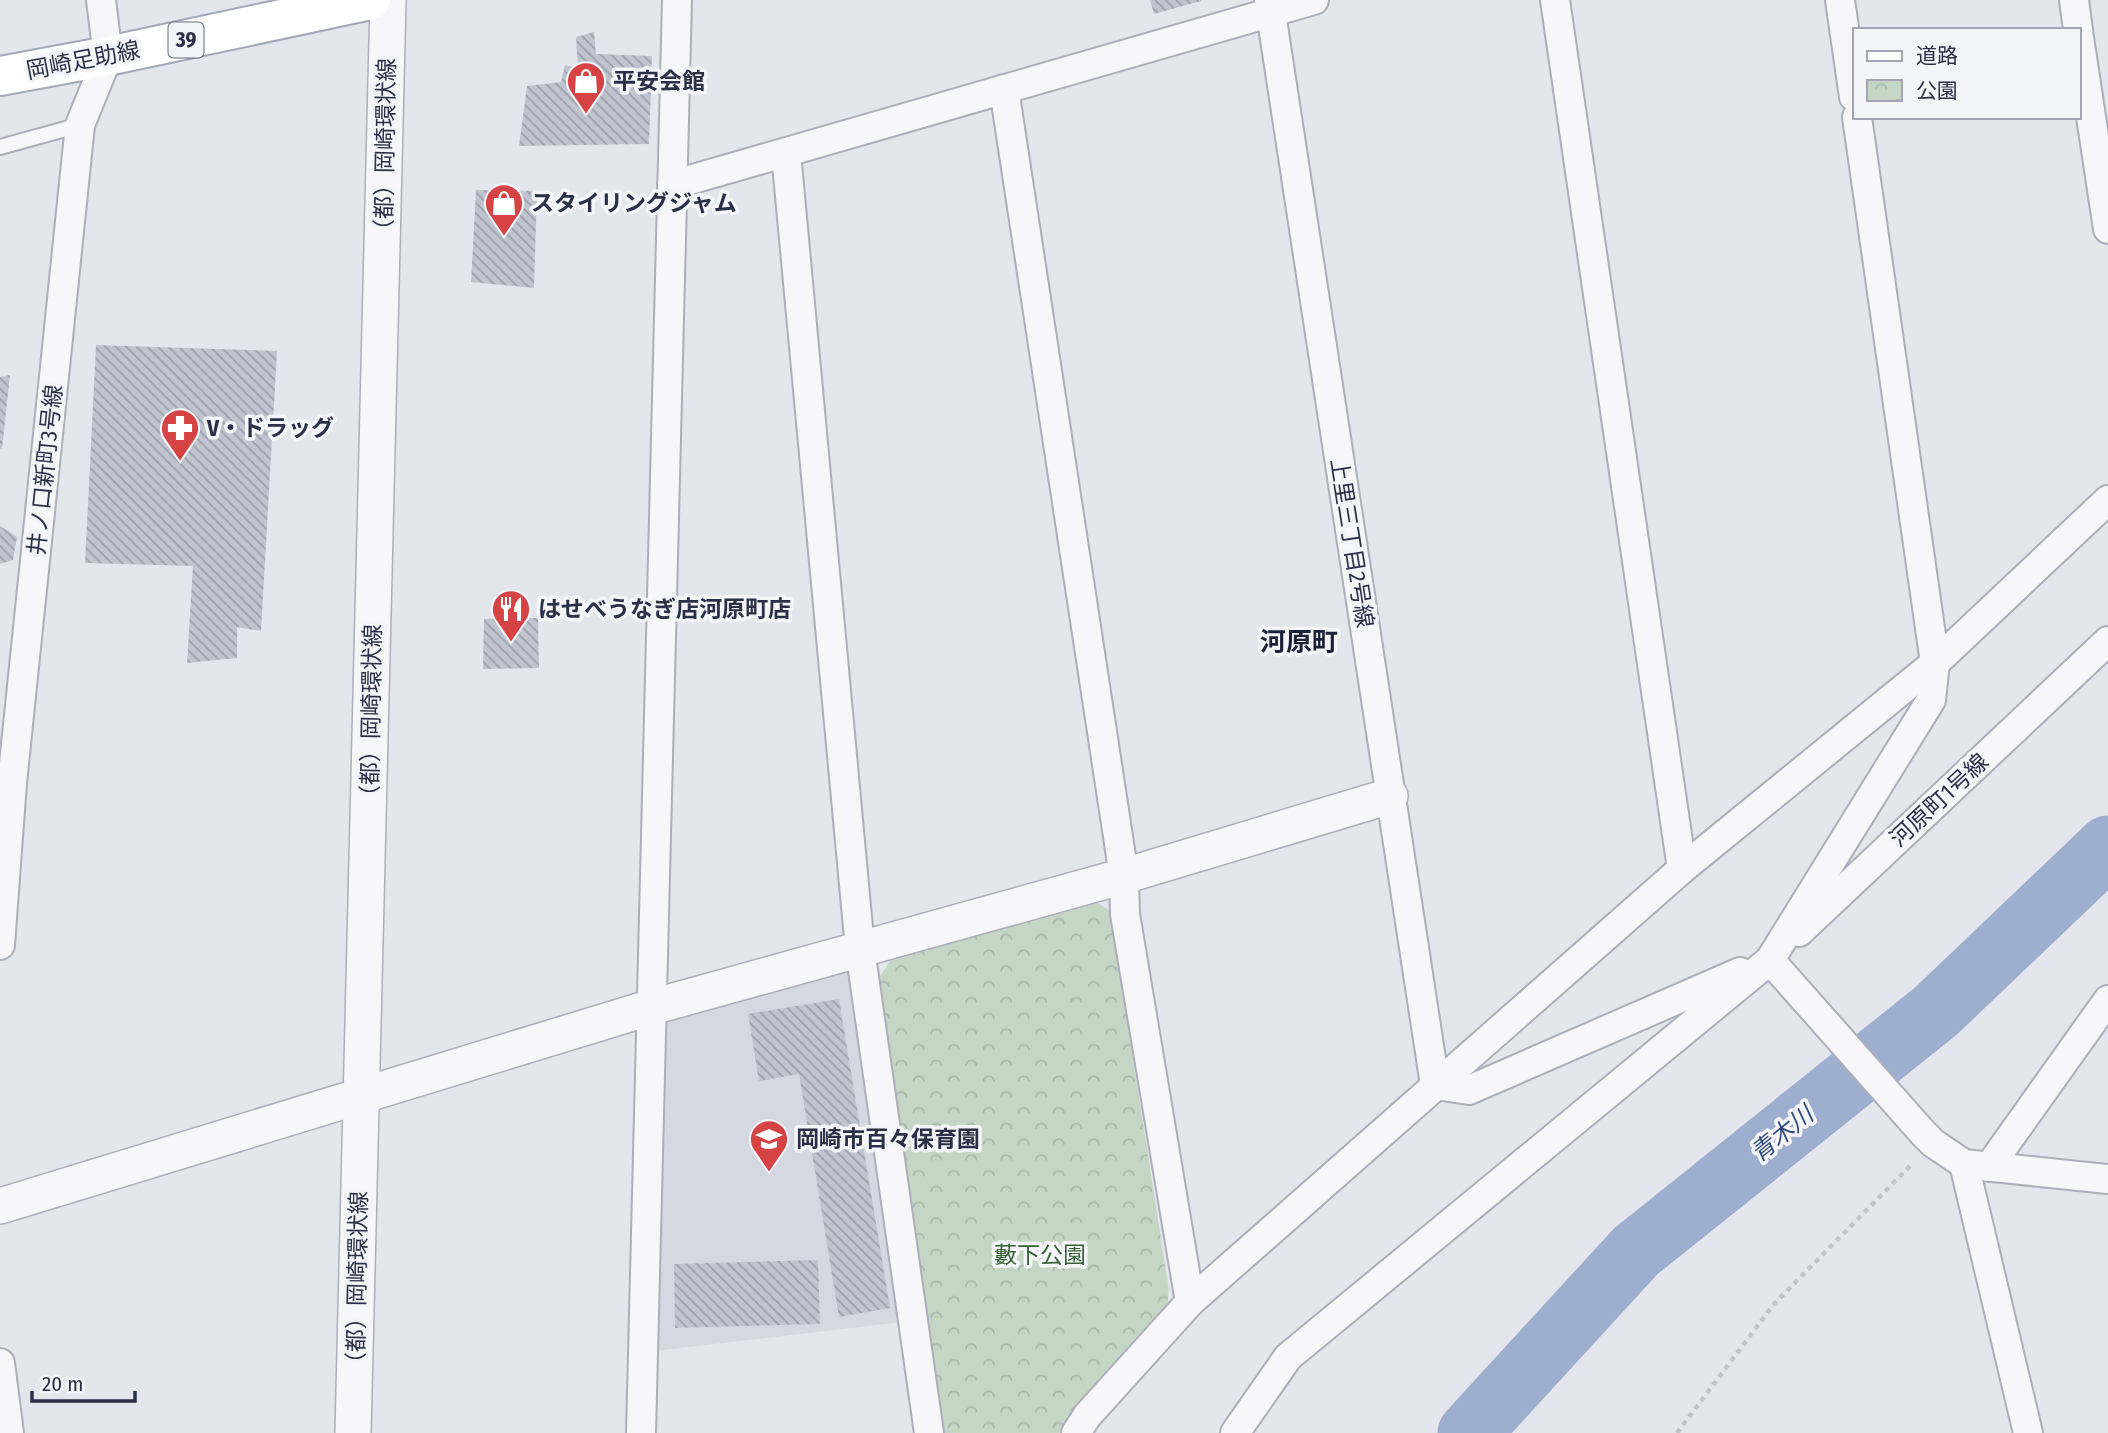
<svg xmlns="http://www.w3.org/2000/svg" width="2108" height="1433" font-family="'Fira Sans Condensed','Noto Sans JP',sans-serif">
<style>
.built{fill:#d5d8e1}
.park{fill:url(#park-crowns)}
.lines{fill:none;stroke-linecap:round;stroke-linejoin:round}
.river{stroke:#9daece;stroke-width:63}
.building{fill:url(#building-back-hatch)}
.service-casing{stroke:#acafba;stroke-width:18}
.minor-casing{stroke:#acafba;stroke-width:32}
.tertiary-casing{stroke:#acafba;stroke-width:38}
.primary-casing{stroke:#a2a8b9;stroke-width:42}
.path{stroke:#c2c3cb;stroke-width:4.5;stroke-dasharray:5 5;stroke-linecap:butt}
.service{stroke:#f7f7fa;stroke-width:14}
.minor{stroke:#f7f7fa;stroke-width:28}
.tertiary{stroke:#f7f7fa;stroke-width:35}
.primary{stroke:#fff;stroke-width:38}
.labels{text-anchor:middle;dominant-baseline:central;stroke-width:7;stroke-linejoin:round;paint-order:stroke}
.shield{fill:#f3f5f9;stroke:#666b7c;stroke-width:2}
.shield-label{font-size:21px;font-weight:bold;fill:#2a3046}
.street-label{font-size:23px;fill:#2a3046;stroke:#f3f5f9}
.poi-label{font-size:23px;font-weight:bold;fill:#2a3046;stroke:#f3f5f9;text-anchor:start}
.park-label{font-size:23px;fill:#386236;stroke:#f3f5f9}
.water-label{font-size:24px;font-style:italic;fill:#31487c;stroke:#f3f5f9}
.quarter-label{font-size:26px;font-weight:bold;fill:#1c2137;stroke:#f3f5f9}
</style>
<defs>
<pattern id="park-crowns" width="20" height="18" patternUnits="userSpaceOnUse" patternTransform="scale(1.75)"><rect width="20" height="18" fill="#c6d6c4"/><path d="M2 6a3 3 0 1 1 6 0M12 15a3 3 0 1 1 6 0" fill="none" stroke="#aab8aa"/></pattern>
<pattern id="building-back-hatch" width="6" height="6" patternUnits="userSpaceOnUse" patternTransform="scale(1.75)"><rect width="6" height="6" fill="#c0c4cf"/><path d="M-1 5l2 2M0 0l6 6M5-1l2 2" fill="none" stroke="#9ca0aa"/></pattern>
</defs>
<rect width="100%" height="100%" fill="#e3e6ec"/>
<path class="built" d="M849 971 903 1322 655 1351 661 1024Z"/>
<path class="park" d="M1095 901 1110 911 1169 1290 1167 1305 1160 1317 1103 1376 1059 1433H944L877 981 890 961Z"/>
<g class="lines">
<path class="river" d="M1469 1433 1636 1251 1936 1011 2108 847"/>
</g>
<g class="building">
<path d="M1150 0H1201V1L1154 14Z"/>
<path d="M594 32 596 54 652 56 649 144 519 146 527 86 561 82 565 65 578 69 576 37Z"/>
<path d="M476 190 537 191 534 288 471 282Z"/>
<path d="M96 345 277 351 261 631 237 627V658L187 663 193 566 85 563Z"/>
<path d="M10 375 2 449 0 448V377Z"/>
<path d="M0 526 17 537 13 560 0 564Z"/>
<path d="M538 618 539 668 483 669 484 619Z"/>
<path d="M839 999 890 1308 839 1317 799 1074 759 1081 748 1014Z"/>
<path d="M818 1260 820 1324 675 1328 674 1264Z"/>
</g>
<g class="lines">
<g class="service-casing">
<path id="service" d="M0 147 80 125"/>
</g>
<g class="minor-casing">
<g id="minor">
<path d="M1269 0 1435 1085"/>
<path d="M1555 0 1682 869"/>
<path d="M1840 0 1854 97"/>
<path d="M2074 0 2078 30"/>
<path d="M2078 31 2108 229"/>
<path d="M1004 89 1124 876 1125 914 1190 1302"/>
<path d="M786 153 860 949 929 1433"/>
<path d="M672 185 1314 0"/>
<path d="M1799 932 2108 641"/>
<path d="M0 945 12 783 80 125 108 56 101 0"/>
<path d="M1770 960 1923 1133 1933 1143 1964 1164 2108 1179"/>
<path d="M1435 1085 1469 1090 1740 972"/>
<path d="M1964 1164 2028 1433"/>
<path d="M1989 1167 2108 1000"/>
<path d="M0 1363 9 1433"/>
<path d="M641 1433 677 0"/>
<path d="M1076 1433 1087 1416 1190 1302 1682 869 1935 663 2108 500"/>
<path d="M1235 1433 1288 1357 1770 960 1931 700 1935 663 1857 117"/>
</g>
</g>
<g class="tertiary-casing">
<g id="tertiary">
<path d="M0 1206 652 1007 1124 876 1390 796"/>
<path d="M353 1433 388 0"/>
</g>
</g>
<g class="primary-casing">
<path id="primary" d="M0 76 108 56 371 0"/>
</g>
<path class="path" d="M1677 1433 1774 1304 1913 1163"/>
<use href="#service" class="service"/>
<use href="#minor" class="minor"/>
<use href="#tertiary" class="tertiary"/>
<use href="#primary" class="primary"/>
</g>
<defs>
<g id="shop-pin" transform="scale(2.0125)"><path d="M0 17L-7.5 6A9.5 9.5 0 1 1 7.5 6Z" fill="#d64345" stroke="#f3f5f9"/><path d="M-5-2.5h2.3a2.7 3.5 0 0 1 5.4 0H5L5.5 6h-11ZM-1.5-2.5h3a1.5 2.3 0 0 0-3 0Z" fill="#fff"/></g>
<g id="pharmacy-pin" transform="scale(2.0125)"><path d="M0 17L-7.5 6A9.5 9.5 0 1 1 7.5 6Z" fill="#d64345" stroke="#f3f5f9"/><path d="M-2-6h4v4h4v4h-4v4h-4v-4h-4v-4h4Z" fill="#fff"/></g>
<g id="restaurant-pin" transform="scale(2.0125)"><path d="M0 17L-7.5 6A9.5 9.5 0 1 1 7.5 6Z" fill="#d64345" stroke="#f3f5f9"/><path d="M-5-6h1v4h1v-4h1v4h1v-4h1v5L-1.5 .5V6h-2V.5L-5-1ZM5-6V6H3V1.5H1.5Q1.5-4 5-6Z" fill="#fff"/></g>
<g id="school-pin" transform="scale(2.0125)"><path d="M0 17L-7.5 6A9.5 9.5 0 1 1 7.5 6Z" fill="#d64345" stroke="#f3f5f9"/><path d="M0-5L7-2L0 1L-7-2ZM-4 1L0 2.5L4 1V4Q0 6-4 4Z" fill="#fff"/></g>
</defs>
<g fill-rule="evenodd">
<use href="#shop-pin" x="586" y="81"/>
<use href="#shop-pin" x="504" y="203"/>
<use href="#pharmacy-pin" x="180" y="428"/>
<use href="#restaurant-pin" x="511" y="609"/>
<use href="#school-pin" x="769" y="1139"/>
</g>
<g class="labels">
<rect class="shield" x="168.5" y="22.5" width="35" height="35" rx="5"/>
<g class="shield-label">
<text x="186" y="40">39</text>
</g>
<g class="street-label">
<text transform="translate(83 60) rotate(-11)">岡崎足助線</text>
<text transform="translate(385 150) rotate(-89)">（都）岡崎環状線</text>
<text transform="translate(45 470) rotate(-84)">井ノ口新町3号線</text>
<text transform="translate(1352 543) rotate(81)">上里三丁目2号線</text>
<text transform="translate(371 716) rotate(-89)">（都）岡崎環状線</text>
<text transform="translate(1939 800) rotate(-43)">河原町1号線</text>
<text transform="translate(357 1283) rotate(-89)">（都）岡崎環状線</text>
</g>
<g class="poi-label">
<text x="613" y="81">平安会館</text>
<text x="531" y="203">スタイリングジャム</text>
<text x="207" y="428">V・ドラッグ</text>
<text x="538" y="609">はせべうなぎ店河原町店</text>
<text x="796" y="1139">岡崎市百々保育園</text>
</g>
<g class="park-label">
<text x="1040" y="1255">藪下公園</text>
</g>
<g class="water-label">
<text transform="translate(1782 1134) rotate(-39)">青木川</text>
</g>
<g class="quarter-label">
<text x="1299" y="642">河原町</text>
</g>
</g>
<rect x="1853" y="28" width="228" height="91" fill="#f3f5f9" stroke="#a3a6b1" stroke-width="2"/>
<rect x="1867" y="51" width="35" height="10" fill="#ffffff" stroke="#a3a6b1" stroke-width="2"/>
<text x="1916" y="63" font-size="21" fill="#2a3046">道路</text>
<rect x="1867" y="80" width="35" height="21" fill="url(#park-crowns)" stroke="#a3a6b1" stroke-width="2"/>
<text x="1916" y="98" font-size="21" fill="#2a3046">公園</text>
<path d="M32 1391v10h103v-10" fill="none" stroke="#2a3046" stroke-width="3.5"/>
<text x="42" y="1391" font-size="21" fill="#2a3046" stroke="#f3f5f9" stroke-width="5" paint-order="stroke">20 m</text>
</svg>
